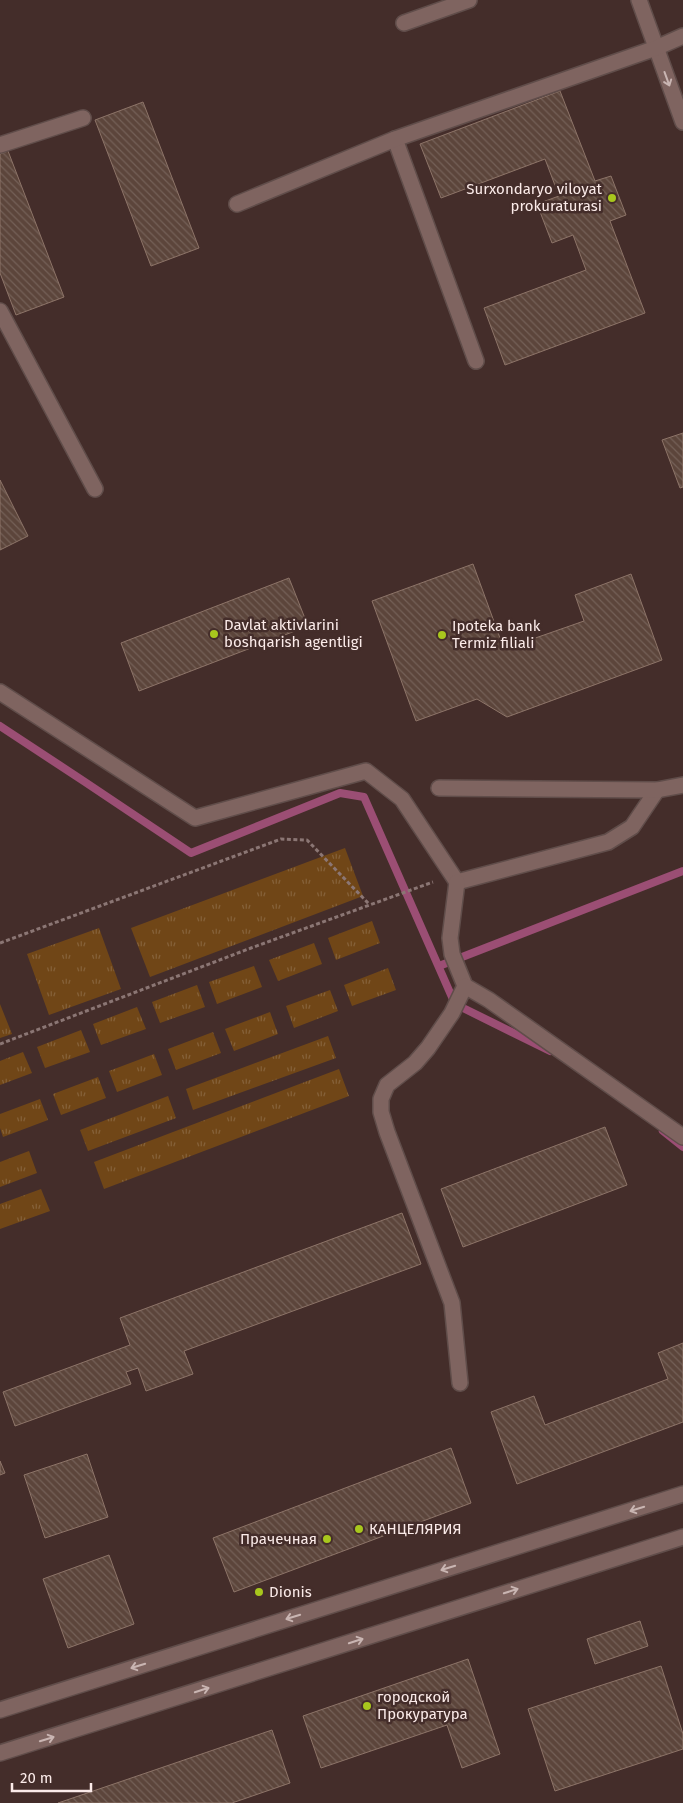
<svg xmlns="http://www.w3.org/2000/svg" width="683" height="1803" font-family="'Fira Sans',sans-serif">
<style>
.grass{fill:url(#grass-tufts)}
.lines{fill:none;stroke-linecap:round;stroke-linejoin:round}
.stream{stroke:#9b4e74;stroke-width:8}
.building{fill:url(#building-back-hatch);stroke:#8d7468}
.minor-casing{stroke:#604d4a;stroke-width:18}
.path{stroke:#8b7674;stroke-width:3;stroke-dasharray:4 2.5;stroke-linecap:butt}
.minor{stroke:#7f6460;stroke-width:15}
.oneway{stroke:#c9b5b2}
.poi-dot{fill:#a8c71d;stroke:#442d2a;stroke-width:2}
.labels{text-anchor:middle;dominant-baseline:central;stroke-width:5;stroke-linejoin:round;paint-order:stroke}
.poi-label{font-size:15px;fill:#fbebe9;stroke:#442d2a;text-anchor:start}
</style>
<defs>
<pattern id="grass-tufts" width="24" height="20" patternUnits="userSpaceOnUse" patternTransform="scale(1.25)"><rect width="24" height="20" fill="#704617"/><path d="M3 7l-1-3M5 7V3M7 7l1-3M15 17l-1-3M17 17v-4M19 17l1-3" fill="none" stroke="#856139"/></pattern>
<pattern id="building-back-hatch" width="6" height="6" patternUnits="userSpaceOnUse" patternTransform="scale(1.25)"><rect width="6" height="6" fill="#5c453b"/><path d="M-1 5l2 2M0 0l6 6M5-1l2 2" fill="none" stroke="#746057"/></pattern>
</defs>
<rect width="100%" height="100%" fill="#442d2a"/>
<g class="grass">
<path d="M345 848 363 896 150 977 131 928Z"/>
<path d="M372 921 380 943 336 960 328 938Z"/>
<path d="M99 928 121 989 49 1015 27 954Z"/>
<path d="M314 943 322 964 278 981 269 960Z"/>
<path d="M254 966 262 987 217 1004 209 982Z"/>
<path d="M388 968 396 990 352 1006 344 985Z"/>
<path d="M197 985 205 1007 160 1023 152 1002Z"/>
<path d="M330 990 338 1011 294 1028 286 1006Z"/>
<path d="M0 1004 12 1034 0 1038Z"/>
<path d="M137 1007 146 1029 101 1045 93 1024Z"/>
<path d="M270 1012 278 1034 234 1051 225 1029Z"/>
<path d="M81 1030 90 1052 45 1068 37 1047Z"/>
<path d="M213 1032 221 1053 176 1070 168 1049Z"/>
<path d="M328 1036 336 1058 193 1110 186 1089Z"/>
<path d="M23 1052 32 1073 0 1085V1061Z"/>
<path d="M154 1054 162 1075 117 1092 109 1071Z"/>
<path d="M339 1069 349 1096 104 1189 94 1162Z"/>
<path d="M98 1077 106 1098 61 1115 53 1094Z"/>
<path d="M168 1096 176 1118 88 1151 80 1130Z"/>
<path d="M40 1099 48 1120 3 1137 0 1128V1114Z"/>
<path d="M29 1151 37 1173 0 1187V1162Z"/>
<path d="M41 1189 50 1211 0 1229V1204Z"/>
</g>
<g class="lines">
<g class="stream">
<path d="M0 726 85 782 191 853 340 793 364 797 455 1004 550 1051"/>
<path d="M439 966 683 871"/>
<path d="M663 1131 683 1147"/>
</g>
</g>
<g class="building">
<path d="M560 91 595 181 611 176 626 215 610 221 645 313 505 365 484 308 586 270 573 235 552 243 537 204 559 196 545 159 441 198 420 144Z"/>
<path d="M143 102 199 248 151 266 95 120Z"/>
<path d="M8 151 64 297 16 315 0 273V154Z"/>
<path d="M683 433V487L680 488 662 440Z"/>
<path d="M0 480 28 536 0 550Z"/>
<path d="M473 564 504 649 584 621 575 595 631 574 662 660 507 717 477 699 416 721 372 601Z"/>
<path d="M289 578 308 626 139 691 121 643Z"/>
<path d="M605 1127 627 1185 463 1247 441 1189Z"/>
<path d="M402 1213 421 1264 184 1351 193 1374 146 1391 138 1368 126 1372 131 1384 15 1426 3 1392 130 1345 120 1318Z"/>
<path d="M683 1343V1422L517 1484 491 1412 534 1396 545 1425 668 1379 658 1353Z"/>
<path d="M451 1448 471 1503 234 1592 213 1538Z"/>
<path d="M87 1454 108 1517 45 1538 24 1475Z"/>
<path d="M0 1461 5 1473 0 1475Z"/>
<path d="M109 1555 134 1624 68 1648 43 1579Z"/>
<path d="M640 1621 648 1646 595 1664 587 1639Z"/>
<path d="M468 1659 500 1754 462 1768 447 1725 321 1768 303 1716Z"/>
<path d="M661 1666 683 1734V1749L555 1791 528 1709Z"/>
<path d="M272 1730 290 1783 232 1803H58Z"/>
</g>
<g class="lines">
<g class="minor-casing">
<g id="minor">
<path d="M639 0 683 122"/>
<path d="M404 23 469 0"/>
<path d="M395 139 476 361"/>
<path d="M0 145 83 118"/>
<path d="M237 204 395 139 656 48 683 36"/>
<path d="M0 311 95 489"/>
<path d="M0 692 195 818 366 771 402 799 457 882 608 842 632 827 657 790"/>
<path d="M439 788 657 790 683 785"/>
<path d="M457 882 450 938 452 954 465 986 489 1000 683 1137"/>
<path d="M460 1383 452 1303 387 1132 381 1112V1099L387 1085 415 1063 428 1048 452 1013 465 986"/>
<path d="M0 1710 683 1494"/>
<path d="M0 1753 683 1537"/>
</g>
</g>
<g class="path">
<path d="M0 943 281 839 307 840 369 904"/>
<path d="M0 1044 251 948 433 882"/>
</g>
<use href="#minor" class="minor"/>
</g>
<defs><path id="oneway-shaft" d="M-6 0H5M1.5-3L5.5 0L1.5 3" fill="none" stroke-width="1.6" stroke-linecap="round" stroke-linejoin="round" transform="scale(1.25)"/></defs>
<g class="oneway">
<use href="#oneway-shaft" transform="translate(667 79) rotate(70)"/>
<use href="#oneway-shaft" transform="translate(637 1509) rotate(163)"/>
<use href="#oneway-shaft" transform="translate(448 1568) rotate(163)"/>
<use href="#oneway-shaft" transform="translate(511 1591) rotate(-18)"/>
<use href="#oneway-shaft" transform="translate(293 1617) rotate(163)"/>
<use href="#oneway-shaft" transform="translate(356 1641) rotate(-18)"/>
<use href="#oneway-shaft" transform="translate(138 1666) rotate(163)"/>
<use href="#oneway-shaft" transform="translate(202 1690) rotate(-18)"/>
<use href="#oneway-shaft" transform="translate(47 1739) rotate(-17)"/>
</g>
<g class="poi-dot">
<circle cx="612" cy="198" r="5"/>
<circle cx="214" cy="634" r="5"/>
<circle cx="442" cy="635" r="5"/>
<circle cx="359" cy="1529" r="5"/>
<circle cx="327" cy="1539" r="5"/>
<circle cx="259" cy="1592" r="5"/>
<circle cx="367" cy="1706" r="5"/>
</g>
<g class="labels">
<g class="poi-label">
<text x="602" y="189" text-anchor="end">Surxondaryo viloyat<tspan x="602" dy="17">prokuraturasi</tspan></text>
<text x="224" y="625">Davlat aktivlarini<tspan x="224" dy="17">boshqarish agentligi</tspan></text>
<text x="452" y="626">Ipoteka bank<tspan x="452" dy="17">Termiz filiali</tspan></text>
<text x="369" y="1529">КАНЦЕЛЯРИЯ</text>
<text x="317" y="1539" text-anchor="end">Прачечная</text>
<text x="269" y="1592">Dionis</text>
<text x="377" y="1697">городской<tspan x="377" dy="17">Прокуратура</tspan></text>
</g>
</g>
<path d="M12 1783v8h79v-8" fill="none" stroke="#fbebe9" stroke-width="2.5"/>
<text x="20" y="1783" font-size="15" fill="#fbebe9" stroke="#442d2a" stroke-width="4" paint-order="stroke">20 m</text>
</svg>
